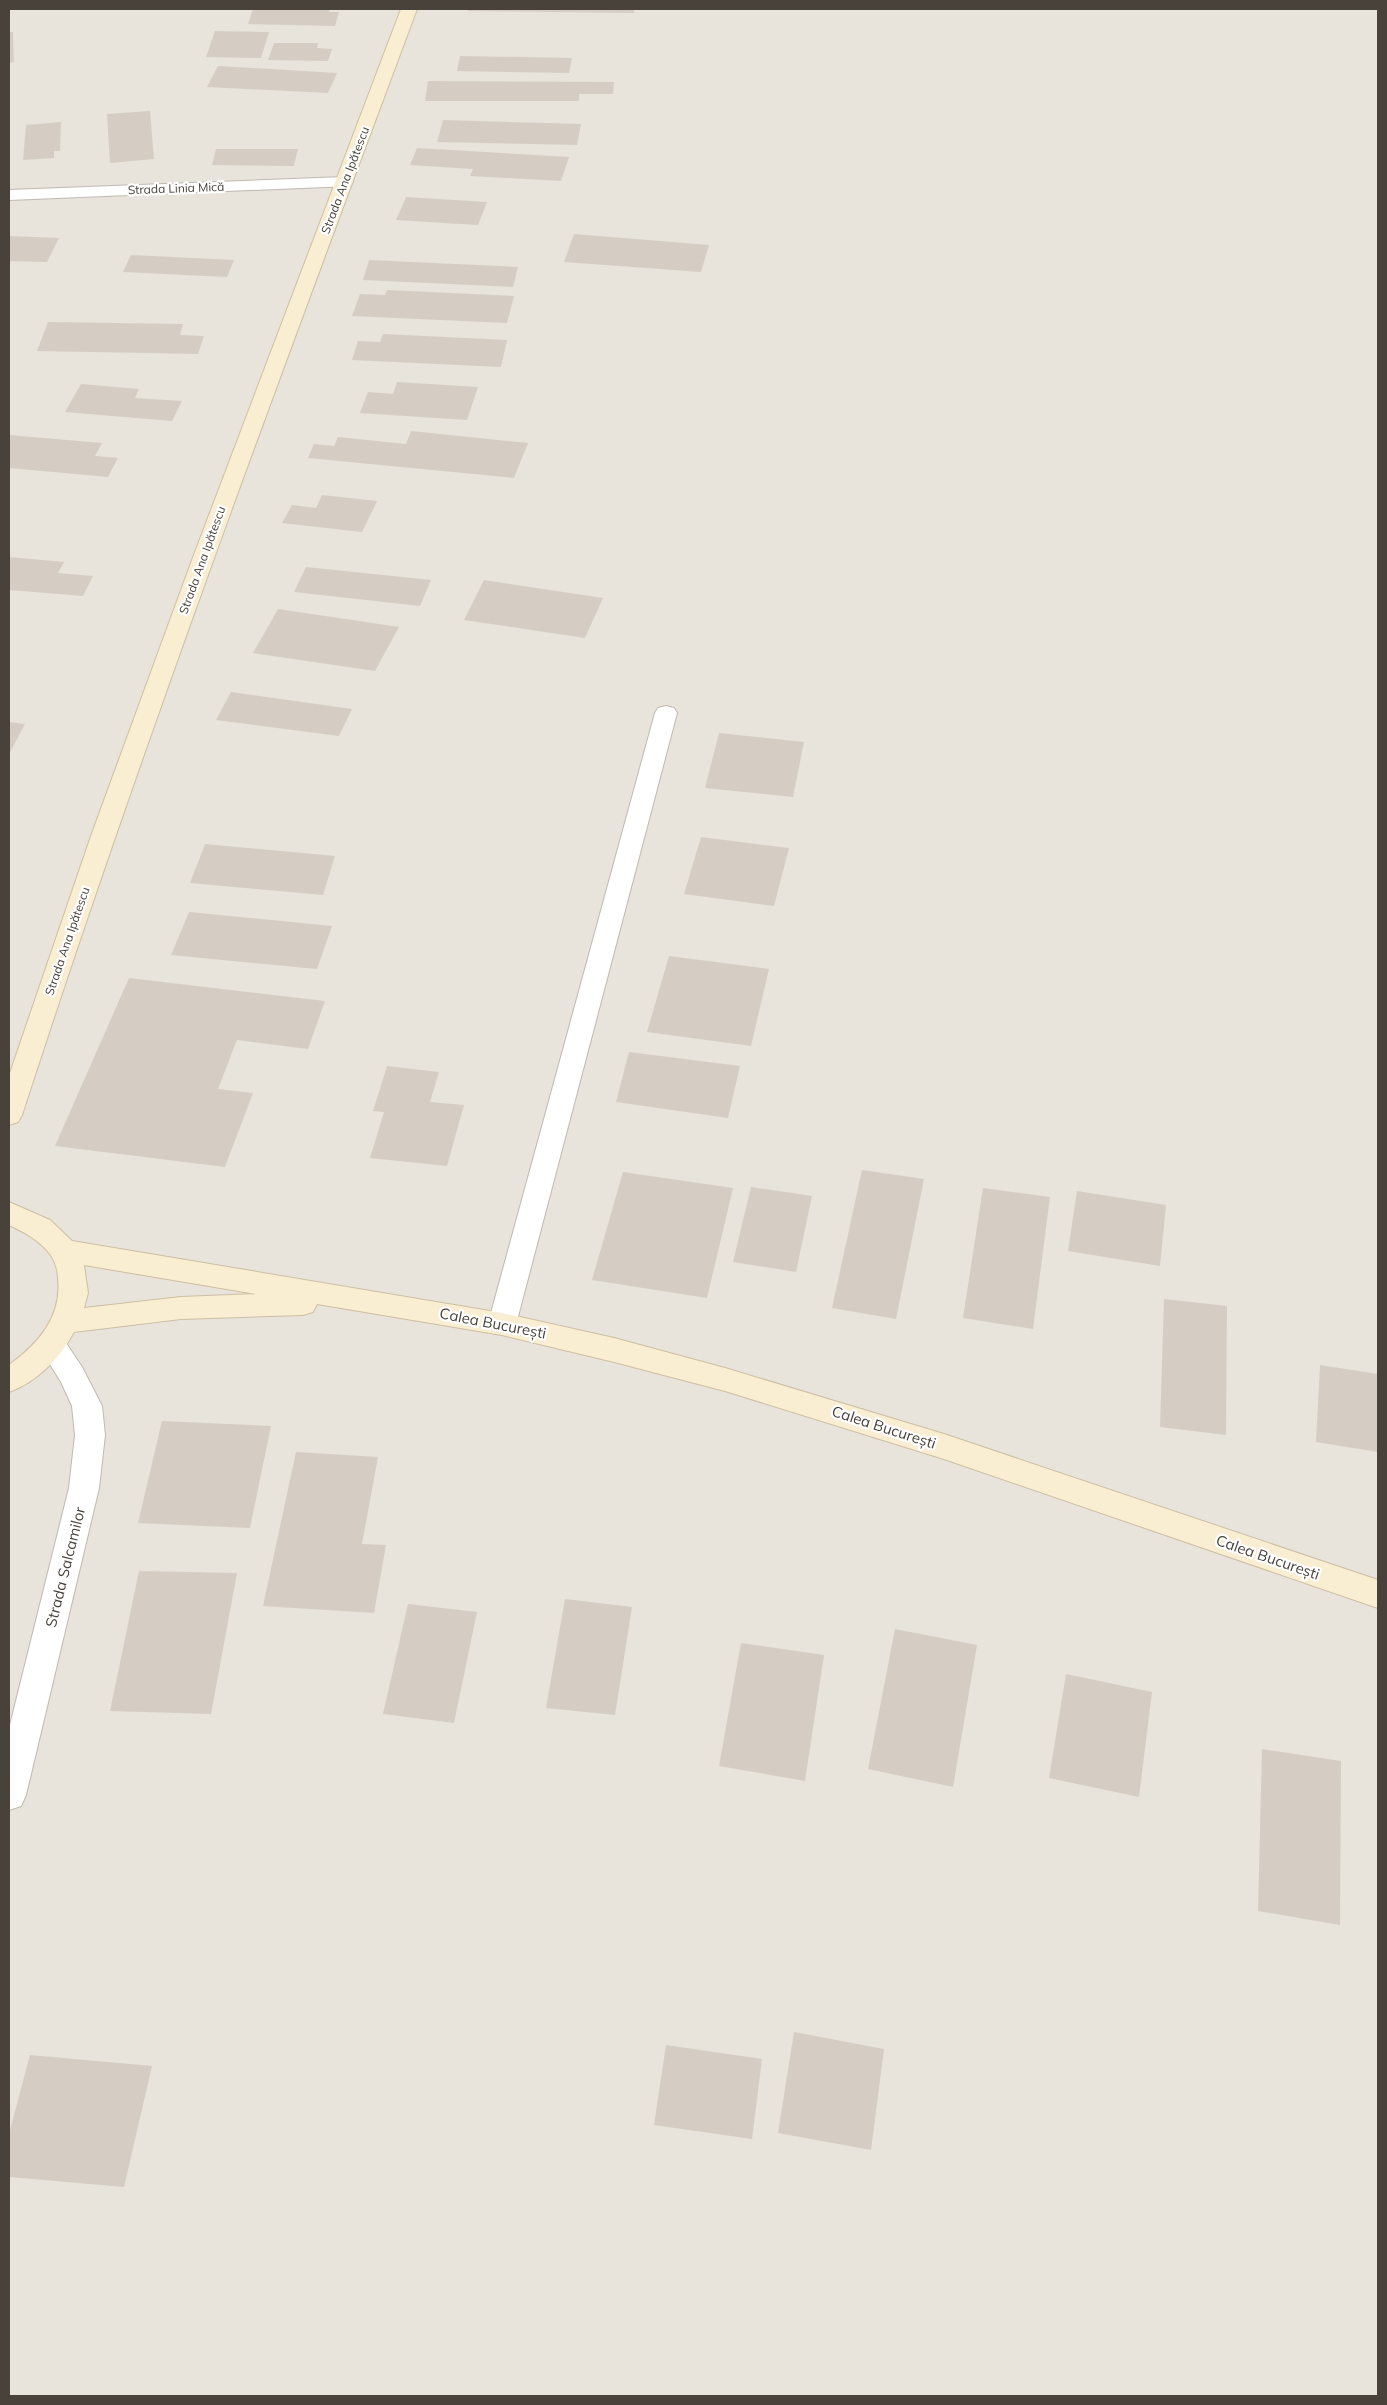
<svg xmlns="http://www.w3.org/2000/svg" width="1387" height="2405" font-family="Mulish,sans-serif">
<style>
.residential{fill:#e8e3db}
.building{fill:#d5cdc3}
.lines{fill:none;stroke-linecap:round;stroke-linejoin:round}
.lane-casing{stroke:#bfb9b0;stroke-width:2}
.street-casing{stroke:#bfb9b0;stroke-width:2}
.secondary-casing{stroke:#cebfa2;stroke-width:2}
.lane{fill:#fff;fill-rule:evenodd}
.street{fill:#fff;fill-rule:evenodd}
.secondary{fill:#f9edd2;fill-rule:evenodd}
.labels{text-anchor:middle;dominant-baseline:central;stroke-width:4.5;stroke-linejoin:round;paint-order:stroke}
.far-street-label{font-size:12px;fill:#48423b;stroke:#fff}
.street-label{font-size:15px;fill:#48423b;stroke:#fff}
</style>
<rect width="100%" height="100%" fill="#f5f2ed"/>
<rect class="residential" x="9" y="9" width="1369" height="2387"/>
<g class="building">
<path d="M253 9H330L329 12H339L335 26 248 24Z"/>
<path d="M468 9H634V13L468 11Z"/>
<path d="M215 31 269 32 261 58 206 57Z"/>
<path d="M9 32H13L14 62 9 63Z"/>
<path d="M274 43H318L317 48 332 49 328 61 268 60Z"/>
<path d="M460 56 572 58 569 73 457 71Z"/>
<path d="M218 66 337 73 328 93 207 87Z"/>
<path d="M428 81 614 82 613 94H579V101H425Z"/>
<path d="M150 111 154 159 110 163 107 114Z"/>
<path d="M443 120 581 124 577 145 437 142Z"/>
<path d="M61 122 60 151H54V158L23 160 26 125Z"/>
<path d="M417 148 569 157 561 181 470 176 473 169 410 165Z"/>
<path d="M216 149H298L294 166 212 165Z"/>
<path d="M406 197 487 202 478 225 396 220Z"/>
<path d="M574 234 709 245 701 272 564 262Z"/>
<path d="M9 236 59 238 47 262 9 261Z"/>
<path d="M131 255 234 260 227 277 123 272Z"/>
<path d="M369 260 518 267 513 287 363 280Z"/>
<path d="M387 290 514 296 507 323 352 316 360 294 385 295Z"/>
<path d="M48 322 183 324 180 335 204 336 198 354 37 351Z"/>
<path d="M383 334 507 340 501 367 352 360 358 341 380 342Z"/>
<path d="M397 382 478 387 467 420 360 413 368 392 393 394Z"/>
<path d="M81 384 139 389 135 398 182 401 172 421 65 412Z"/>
<path d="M411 431 528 443 514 478 308 458 314 444 334 446 338 437 406 444Z"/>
<path d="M9 435 102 443 95 456 118 458 108 477 9 468Z"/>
<path d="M322 495 377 501 362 532 282 523 292 505 316 508Z"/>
<path d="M9 557 64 562 58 573 93 576 83 596 9 590Z"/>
<path d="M306 567 431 580 420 606 294 592Z"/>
<path d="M484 580 603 598 585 638 464 620Z"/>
<path d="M278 609 399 627 375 671 253 653Z"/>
<path d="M231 692 352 709 339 736 216 720Z"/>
<path d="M9 722 25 724 9 754Z"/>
<path d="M719 733 804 742 793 797 705 788Z"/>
<path d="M701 837 789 848 774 906 684 894Z"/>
<path d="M205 844 335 856 323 895 190 883Z"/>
<path d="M189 912 332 926 317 969 171 955Z"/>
<path d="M669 956 769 969 751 1046 647 1032Z"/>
<path d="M129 978 325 1001 308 1049 237 1040 218 1089 253 1093 225 1167 55 1146Z"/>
<path d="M629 1052 740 1066 728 1118 616 1102Z"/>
<path d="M387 1066 439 1072 430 1102 464 1105 447 1166 370 1158 384 1112 373 1111Z"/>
<path d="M862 1170 924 1179 896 1319 832 1308Z"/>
<path d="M623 1172 733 1188 707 1298 592 1280Z"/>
<path d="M751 1187 812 1196 796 1272 733 1262Z"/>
<path d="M983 1188 1050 1197 1033 1329 963 1318Z"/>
<path d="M1077 1191 1166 1205 1160 1266 1068 1251Z"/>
<path d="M1164 1299 1227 1306 1226 1435 1160 1427Z"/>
<path d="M1320 1365 1378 1374V1452L1316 1442Z"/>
<path d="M162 1421 271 1426 250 1528 138 1523Z"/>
<path d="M296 1452 378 1457 362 1544 386 1545 374 1613 263 1606Z"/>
<path d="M139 1571 237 1573 211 1714 110 1711Z"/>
<path d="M565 1599 632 1607 615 1715 546 1708Z"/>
<path d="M408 1604 477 1612 454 1723 383 1714Z"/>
<path d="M895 1629 977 1645 953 1787 868 1769Z"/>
<path d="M741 1643 824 1655 805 1781 719 1766Z"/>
<path d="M1066 1674 1152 1692 1139 1797 1049 1778Z"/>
<path d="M1262 1749 1341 1761 1340 1925 1258 1911Z"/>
<path d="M794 2032 884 2049 871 2150 778 2133Z"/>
<path d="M666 2045 762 2059 752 2139 654 2125Z"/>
<path d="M30 2055 152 2066 124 2187 9 2177V2134Z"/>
</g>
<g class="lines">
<g class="lane-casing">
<path id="lane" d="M666 706 674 708 677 713 516 1324 512 1332 502 1335 492 1332 488 1324 655 713 658 708Z"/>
</g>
<g class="street-casing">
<g id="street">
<path d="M344 177 350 178 353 182 350 186 9 200V190Z"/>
<path d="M52 1333 62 1337 82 1367 102 1406 105 1435 99 1488 26 1795 21 1806 9 1810V1729L69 1488 75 1435 72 1406 61 1382 38 1345 42 1337Z"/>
</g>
</g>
<g class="secondary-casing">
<g id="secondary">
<path d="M401 9H417C280 376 143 742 22 1115L18 1122 9 1125V1076L91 836 192 560Z"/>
<path d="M9 1202 50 1220 72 1241 502 1313 614 1338 725 1368 944 1434 1378 1580V1608L944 1459 725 1391 614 1362 502 1335 317 1304 313 1312 303 1315 181 1319 74 1332C60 1358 37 1382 9 1392V1365C38 1344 62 1317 58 1279 58 1270 55 1261 50 1254 39 1240 24 1232 9 1225ZM84 1265 256 1294 181 1297 84 1308 88 1293Z"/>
</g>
</g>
<use href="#lane" class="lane"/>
<use href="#street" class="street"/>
<use href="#secondary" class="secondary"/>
</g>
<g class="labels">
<g class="far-street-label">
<text transform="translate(345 180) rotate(-69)">Strada Ana Ipătescu</text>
<text transform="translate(176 188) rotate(-2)">Strada Linia Mică</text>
<text transform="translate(202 560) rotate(-70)">Strada Ana Ipătescu</text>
<text transform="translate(67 941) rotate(-71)">Strada Ana Ipătescu</text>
</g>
<g class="street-label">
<text transform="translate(493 1323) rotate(11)">Calea București</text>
<text transform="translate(884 1427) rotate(18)">Calea București</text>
<text transform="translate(1268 1557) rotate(19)">Calea București</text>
<text transform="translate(65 1567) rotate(-76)">Strada Salcamilor</text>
</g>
</g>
<rect width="1387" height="2405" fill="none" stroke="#48423b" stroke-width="20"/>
</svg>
